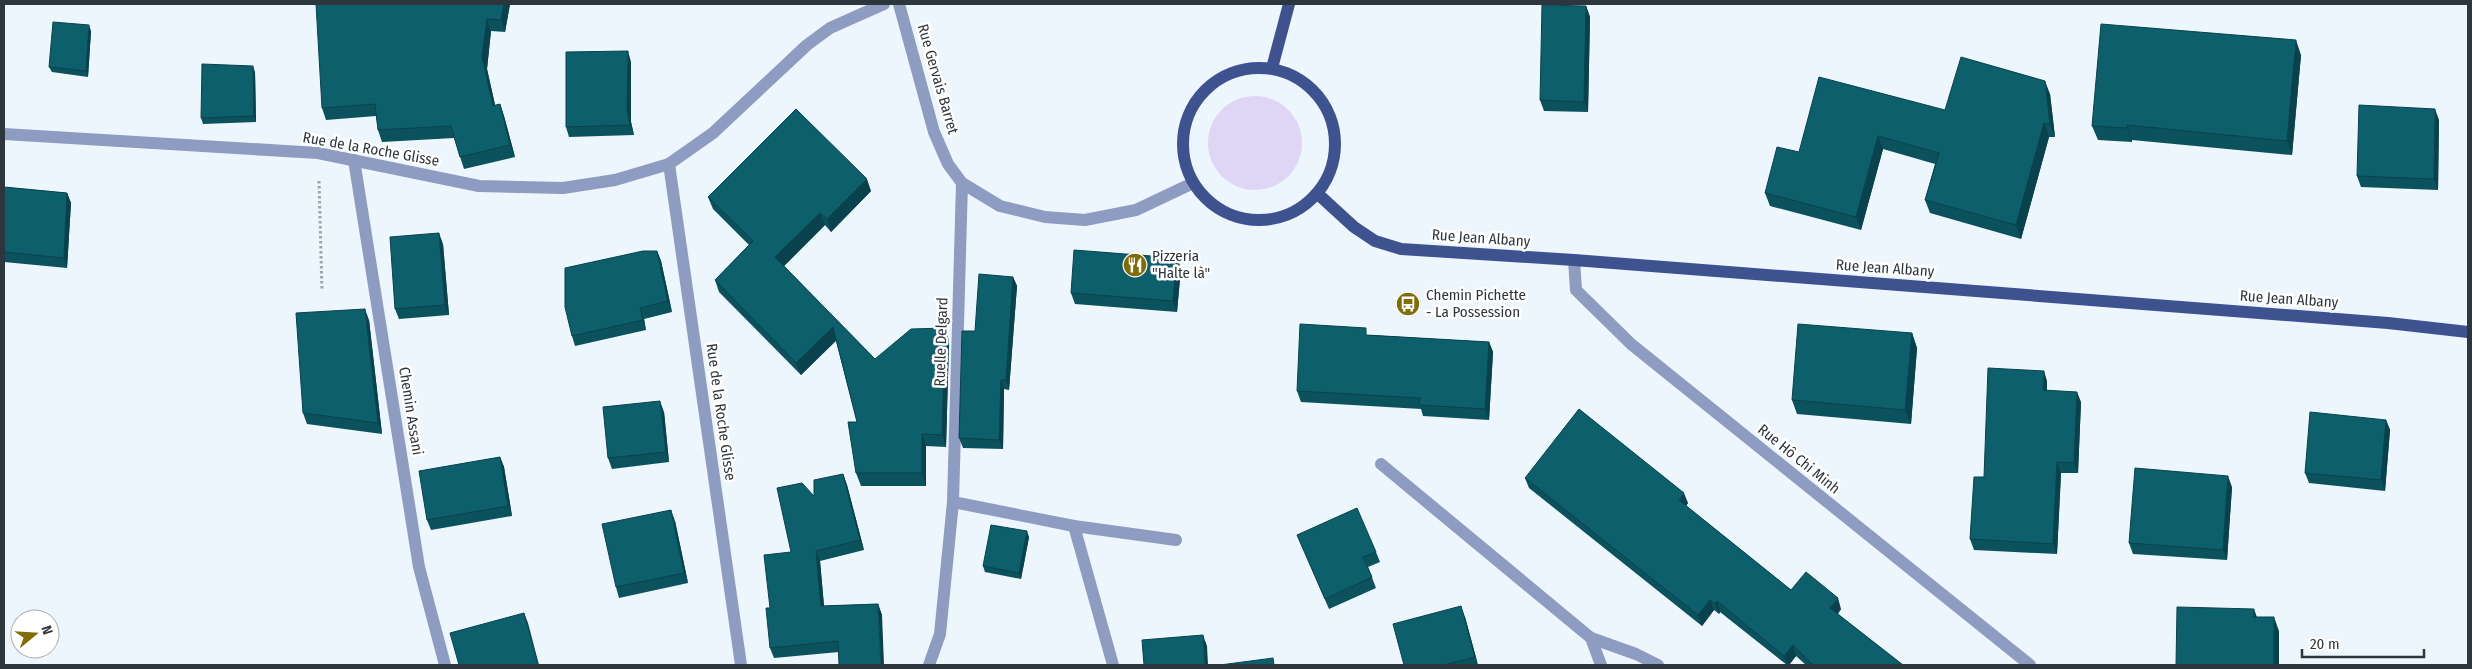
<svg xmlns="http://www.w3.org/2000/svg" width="2472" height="669" font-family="'Fira Sans Condensed',sans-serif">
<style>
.green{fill:#dfd6f6}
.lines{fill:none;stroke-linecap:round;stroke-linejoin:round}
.path{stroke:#9da5ac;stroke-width:3;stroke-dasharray:2.5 2.5;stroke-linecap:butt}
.minor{stroke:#8f9cc1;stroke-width:12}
.major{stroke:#3e5290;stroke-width:12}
.wall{fill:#0b525d}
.shaded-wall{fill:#09424c}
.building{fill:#0d5f6c;stroke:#09424c}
.labels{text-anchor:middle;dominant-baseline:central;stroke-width:5;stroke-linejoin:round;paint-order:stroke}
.street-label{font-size:15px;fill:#2e363d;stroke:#fff}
.poi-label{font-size:15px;fill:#2e363d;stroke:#fff;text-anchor:start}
</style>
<rect width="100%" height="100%" fill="#edf6fd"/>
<circle class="green" cx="1255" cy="143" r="47"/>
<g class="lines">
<path class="path" d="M319 181 322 291"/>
<g class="minor">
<path d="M899 4 934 132 948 164 962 183 1000 206 1045 217 1085 220 1136 210 1193 183"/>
<path d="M4 134 318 153 479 186 563 188 615 180 669 164 713 133 807 45 830 28 884 4"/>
<path d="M354 160 419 567 445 665"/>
<path d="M669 164 741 665"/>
<path d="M1574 260 1576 290 1631 344 2030 665"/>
<path d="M1381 464 1591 638 1636 654 1658 665"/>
<path d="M953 502 1074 526 1176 540"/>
<path d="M1074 526 1113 665"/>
<path d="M1591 638 1601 665"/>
<path d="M929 665 940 634 953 502 962 183"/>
</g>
<g class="major">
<circle cx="1259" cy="144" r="76"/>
<path d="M1272 68 1289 4"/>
<path d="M1318 194 1354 227 1375 241 1401 249 1574 260 2388 323 2468 332"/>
</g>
</g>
<g class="wall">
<path d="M510 4 505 32 491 31 487 69 495 105 500 104 504 116 515 157 464 169 454 138 382 142 378 130 376 116 326 120 322 108Z"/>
<path d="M1586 6 1590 17 1588 112 1544 111 1540 100Z"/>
<path d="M91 31 88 77 52 72 49 67Z"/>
<path d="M2301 55 2292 155 2132 140V142L2098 140 2092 126Z"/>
<path d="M631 62V122L634 135 569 137 566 127Z"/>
<path d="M255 72 256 122 203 124 201 118Z"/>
<path d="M2050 94 2055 137H2049L2021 239 1930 213 1925 200 1935 164 1883 149 1861 230 1770 206 1765 193 1799 152 1945 110Z"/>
<path d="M2439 120 2438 190 2361 187 2357 176Z"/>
<path d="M4 187 67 193 71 203 67 268 4 262Z"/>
<path d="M871 191 831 232 825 225 784 266 875 359 945 328 949 341 946 447 926 446V486H861L856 473 857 422 836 341 801 375 719 292 715 280 749 245 713 209 708 197Z"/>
<path d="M443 244 449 315 399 319 395 309Z"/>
<path d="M657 251 661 261 672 312 644 319 646 330 575 346 572 336Z"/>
<path d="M1181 268 1177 312 1075 304 1071 293Z"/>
<path d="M1013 277 1017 286 1009 390 1004 389 1003 449 963 448 959 438 975 331Z"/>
<path d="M369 320 382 434 307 424 303 413Z"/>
<path d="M1912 333 1917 348 1911 424 1797 414 1792 400Z"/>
<path d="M1369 335 1489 342 1493 352 1489 420 1423 416 1421 409 1301 402 1297 391Z"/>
<path d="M2047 381V390L2081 402 2078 473H2061L2057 554 1974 550 1970 539 1984 477Z"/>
<path d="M664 412 669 462 612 469 608 458Z"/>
<path d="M2386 420 2390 430 2385 491 2309 483 2305 473Z"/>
<path d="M500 457 504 467 512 516 431 530 427 520Z"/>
<path d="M843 474 847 485 864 550 820 561 824 606 878 604 882 615 839 652 774 658 770 648V608L791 552Z"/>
<path d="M1525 478 1688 503 1686 506 1791 590 1841 609 1838 614 1903 665H1806L1796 656 1789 665H1787L1720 612 1719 614 1714 610 1702 626 1529 488Z"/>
<path d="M2232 487 2227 560 2133 554 2129 543Z"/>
<path d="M675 521 688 583 619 598 616 587Z"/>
<path d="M1297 535 1376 552 1380 562 1368 567 1376 588 1329 609Z"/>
<path d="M1029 537 1021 579 985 572 983 566Z"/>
<path d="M1465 617 1478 665H1404Z"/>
</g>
<g class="shaded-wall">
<path d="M504 4H510L505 32 501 20Z"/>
<path d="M1586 6 1590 17 1588 112 1584 102Z"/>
<path d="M487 19 491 31 487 69 498 118 493 106 482 57Z"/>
<path d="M89 25 91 31 88 77 86 71Z"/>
<path d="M2296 40 2301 55 2292 155 2287 141Z"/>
<path d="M628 51 631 62V122L634 135 630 125 627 111Z"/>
<path d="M253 66 255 72 256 122 254 116Z"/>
<path d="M2045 81 2050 94 2055 137 2050 124Z"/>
<path d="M500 104 504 116 515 157 510 145Z"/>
<path d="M2435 109 2439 120 2438 190 2434 179Z"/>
<path d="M2044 123 2049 137 2021 239 2016 225Z"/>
<path d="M2127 125 2132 140V142L2127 128Z"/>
<path d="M1878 136 1883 149 1861 230 1856 217Z"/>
<path d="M867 179 871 191 831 232 827 219Z"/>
<path d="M67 193 71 203 67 268 64 258Z"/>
<path d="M820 213 825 225 780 270 775 257Z"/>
<path d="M439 233 443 244 449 315 445 305Z"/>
<path d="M657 251 661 261 672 312 668 301Z"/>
<path d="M1177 258 1181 268 1177 312 1173 301Z"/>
<path d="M1013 277 1017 286 1009 390 1006 380Z"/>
<path d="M640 308 644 319 646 330 643 320Z"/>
<path d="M365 309 369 320 382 434 378 423Z"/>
<path d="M833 327 837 339 801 375 796 363Z"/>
<path d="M945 328 949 341 946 447 942 435Z"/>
<path d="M1912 333 1917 348 1911 424 1905 410Z"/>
<path d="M1489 342 1493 352 1489 420 1485 409Z"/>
<path d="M2044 371 2047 381V401L2043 390Z"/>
<path d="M1001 380 1004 389 1003 449 999 440Z"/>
<path d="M2077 392 2081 402 2078 473 2074 463Z"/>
<path d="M660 401 664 412 669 462 666 452Z"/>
<path d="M2386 420 2390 430 2385 491 2381 480Z"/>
<path d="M922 434 926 446V486L922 473Z"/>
<path d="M500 457 504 467 512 516 508 506Z"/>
<path d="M2057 462 2061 473 2057 554 2053 544Z"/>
<path d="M843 474 847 485 864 550 860 540Z"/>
<path d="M2228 476 2232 487 2227 560 2223 550Z"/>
<path d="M1684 493 1688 503 1683 511 1679 500Z"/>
<path d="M671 510 675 521 688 583 684 573Z"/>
<path d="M1027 531 1029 537 1021 579 1019 573Z"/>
<path d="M816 551 820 561 825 617 821 606Z"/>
<path d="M1838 598 1841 609 1834 618 1830 608Z"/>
<path d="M1710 600 1714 610 1702 626 1698 615Z"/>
<path d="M1717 601 1720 612 1719 614 1715 604Z"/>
<path d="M878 604 882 615 884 665H881Z"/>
<path d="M1461 606 1465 617 1478 665 1475 657Z"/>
<path d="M2254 609 2259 623 2253 617Z"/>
<path d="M524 613 528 623 539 665H538Z"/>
<path d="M2274 617 2279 631V665H2274Z"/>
<path d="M1203 635 1207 646 1208 665H1205Z"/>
<path d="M1793 645 1796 656 1789 665H1788L1784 656Z"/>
</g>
<g class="building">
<path d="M316 4H504L501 20 487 19 482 57 493 106 500 104 510 145 460 157 451 126 378 130 375 104 322 108Z"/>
<path d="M1542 5 1586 6 1584 102 1540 100Z"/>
<path d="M53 22 89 25 86 71 49 67Z"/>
<path d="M2101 24 2296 40 2287 141 2127 125V128L2092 126Z"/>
<path d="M628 51 627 111 630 125 566 127V52Z"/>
<path d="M1961 57 2045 81 2050 124 2044 123 2016 225 1925 200 1939 153 1878 136 1856 217 1765 193 1777 147 1799 152 1819 77 1945 110Z"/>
<path d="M202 64 253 66 254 116 201 118Z"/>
<path d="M2359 105 2435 109 2434 179 2357 176Z"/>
<path d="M796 109 867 179 827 219 820 213 775 257 875 359 911 329 945 328 942 435 922 434V473H856L848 422H857L833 327 796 363 715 280 753 241 708 197Z"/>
<path d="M4 187 67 193 64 258 4 252Z"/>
<path d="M439 233 445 305 395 309 390 237Z"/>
<path d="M1074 250 1177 258 1173 301 1071 293Z"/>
<path d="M643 251H657L668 301 640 308 643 320 572 336 565 307V268Z"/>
<path d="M979 274 1013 277 1006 380H1001L999 440 959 438 962 331H975Z"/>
<path d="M365 309 378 423 303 413 296 313Z"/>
<path d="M1300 324 1366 328V335L1489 342 1485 409 1419 405 1420 398 1297 391Z"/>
<path d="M1798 324 1912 333 1905 410 1792 400Z"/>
<path d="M1988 368 2044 371 2043 390 2077 392 2074 463 2057 462 2053 544 1970 539 1974 477H1984Z"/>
<path d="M660 401 666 452 608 458 603 407Z"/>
<path d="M1579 409 1684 493 1679 500 1791 590 1806 572 1838 598 1830 608 1903 665H1813L1793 645 1784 656 1717 601 1715 604 1710 600 1698 615 1525 478Z"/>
<path d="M2310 412 2386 420 2381 480 2305 473Z"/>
<path d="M500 457 508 506 427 520 419 471Z"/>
<path d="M2135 468 2228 476 2223 550 2129 543Z"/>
<path d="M843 474 860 540 816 551 821 606 878 604 881 665H839L838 641 770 648 766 608H770L764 555 791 552 777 488 802 483 814 496V480Z"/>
<path d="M1357 508 1376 552 1363 557 1372 577 1325 599 1297 535Z"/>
<path d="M671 510 684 573 616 587 602 524Z"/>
<path d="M991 525 1027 531 1019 573 983 566Z"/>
<path d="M1461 606 1475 657 1444 665H1404L1393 624Z"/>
<path d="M2177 607 2254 609 2253 617H2274V665H2176Z"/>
<path d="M524 613 538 665H459L450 633Z"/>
<path d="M1203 635 1205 665H1144L1142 640Z"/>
<path d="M1273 658 1274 665H1220Z"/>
</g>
<defs>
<g id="restaurant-disc" transform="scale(1.25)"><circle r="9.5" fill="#816c07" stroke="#fff"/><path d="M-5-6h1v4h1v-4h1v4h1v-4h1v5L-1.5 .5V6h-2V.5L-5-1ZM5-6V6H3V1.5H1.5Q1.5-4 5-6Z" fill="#fff"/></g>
<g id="bus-disc" transform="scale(1.25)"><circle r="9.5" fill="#816c07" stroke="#fff"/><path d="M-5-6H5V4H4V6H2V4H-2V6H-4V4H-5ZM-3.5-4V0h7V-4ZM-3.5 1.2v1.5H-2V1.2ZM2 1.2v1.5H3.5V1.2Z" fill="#fff"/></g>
</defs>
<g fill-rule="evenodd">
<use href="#restaurant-disc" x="1135" y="265"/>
<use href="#bus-disc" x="1408" y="304"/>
</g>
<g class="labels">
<g class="street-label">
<text transform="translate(938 79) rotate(74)">Rue Gervais Barret</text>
<text transform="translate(371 149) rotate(10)">Rue de la Roche Glisse</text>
<text transform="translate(1481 238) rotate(4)">Rue Jean Albany</text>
<text transform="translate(1885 268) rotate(4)">Rue Jean Albany</text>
<text transform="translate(2289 299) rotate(4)">Rue Jean Albany</text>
<text transform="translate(941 342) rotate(-88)">Ruelle Delgard</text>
<text transform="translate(411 411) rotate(81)">Chemin Assani</text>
<text transform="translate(721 412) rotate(82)">Rue de la Roche Glisse</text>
<text transform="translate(1799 459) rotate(39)">Rue Hô Chi Minh</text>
</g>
<g class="poi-label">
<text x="1152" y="256">Pizzeria<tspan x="1152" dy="17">"Halte là"</tspan></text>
<text x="1426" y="295">Chemin Pichette<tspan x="1426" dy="17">- La Possession</tspan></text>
</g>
</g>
<rect width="2472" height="669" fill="none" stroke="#2e363d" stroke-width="10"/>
<g transform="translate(35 634) rotate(72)"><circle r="24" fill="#ffffff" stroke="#abafb1"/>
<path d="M0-4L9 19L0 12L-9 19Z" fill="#816c07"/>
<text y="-8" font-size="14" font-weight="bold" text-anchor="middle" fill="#2e363d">N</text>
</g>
<path d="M2302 649v8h122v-8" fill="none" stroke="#2e363d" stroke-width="2.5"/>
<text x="2310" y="649" font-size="15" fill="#2e363d" stroke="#ffffff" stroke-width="4" paint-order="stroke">20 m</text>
</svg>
